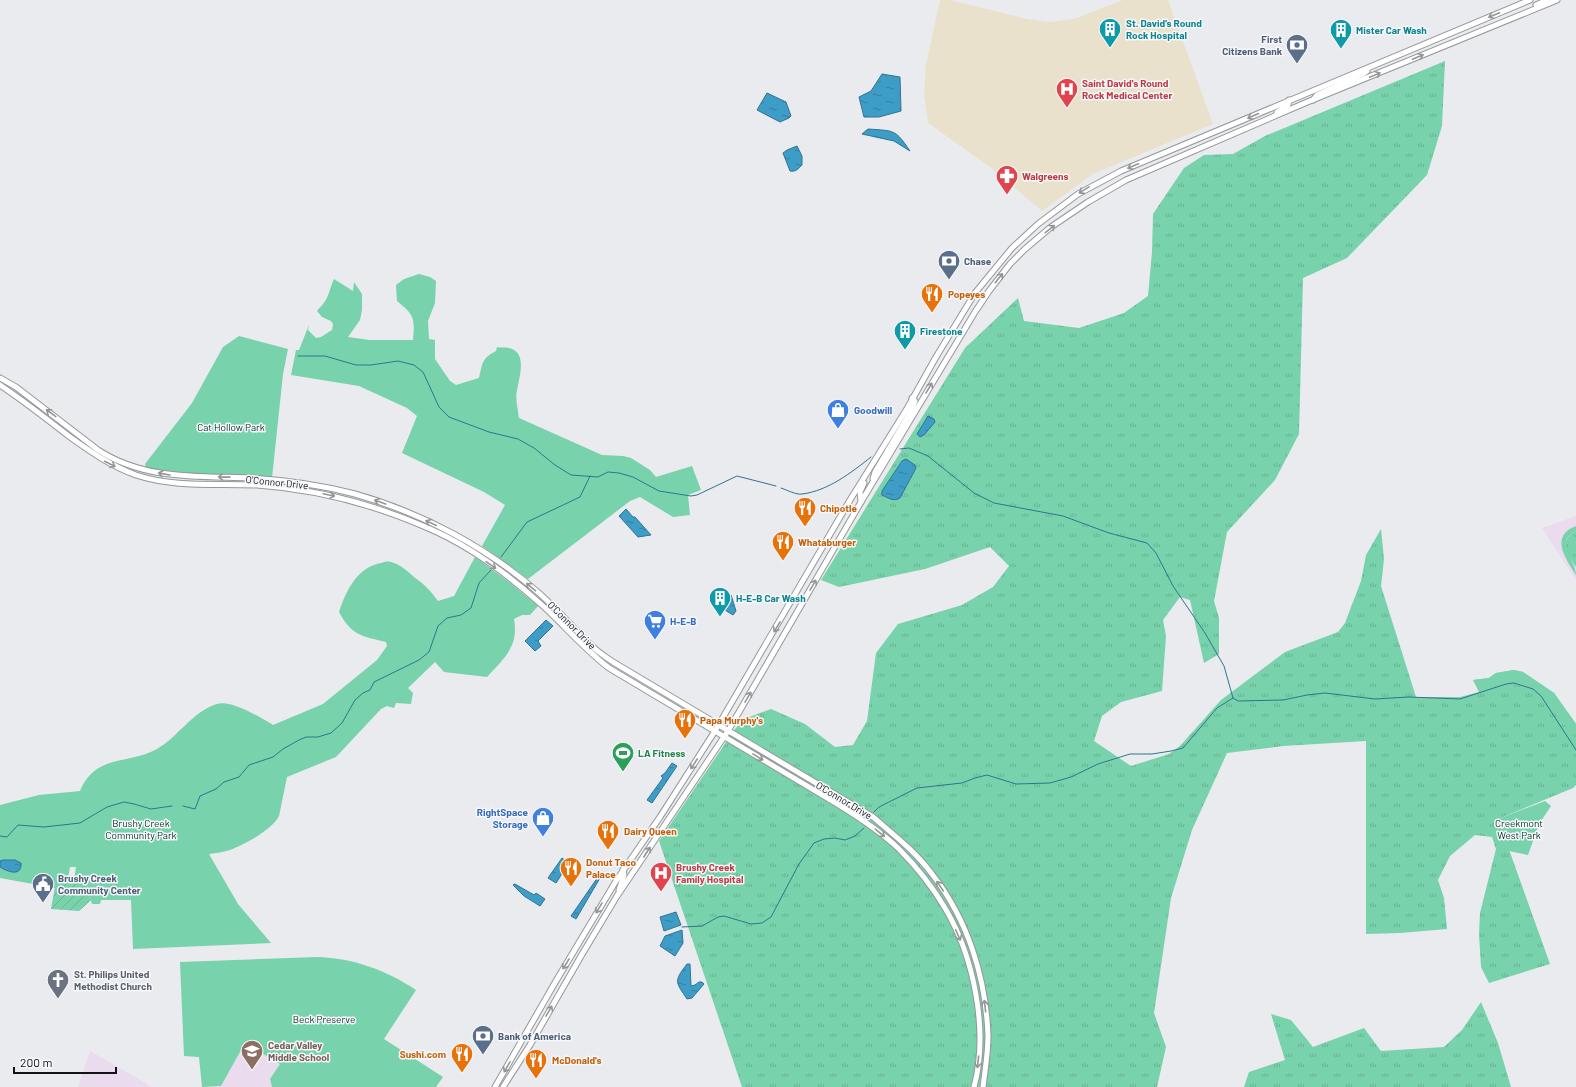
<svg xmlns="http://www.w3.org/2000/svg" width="1576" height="1087" font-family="Barlow,sans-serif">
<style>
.education{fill:#eadbee}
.medical{fill:#e9e1cb}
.grass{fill:url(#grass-tufts)}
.park{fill:#78d2ab}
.garden{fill:url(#garden-furrows)}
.water{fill:url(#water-ripples);stroke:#317491}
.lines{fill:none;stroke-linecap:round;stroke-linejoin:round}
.stream{stroke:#317491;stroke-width:1}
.secondary-casing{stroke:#959799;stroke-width:7}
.secondary{stroke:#fff;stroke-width:5}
.oneway{stroke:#949595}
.labels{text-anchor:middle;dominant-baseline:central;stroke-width:3;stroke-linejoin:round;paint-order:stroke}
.culture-label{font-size:10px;font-weight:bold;fill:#0d838f;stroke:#f6f8fb;text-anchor:start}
.service-label{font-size:10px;font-weight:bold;fill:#4e5e75;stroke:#f6f8fb;text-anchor:start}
.health-label{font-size:10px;font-weight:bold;fill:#be3a42;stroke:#f6f8fb;text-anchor:start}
.food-label{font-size:10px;font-weight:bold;fill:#c56008;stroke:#f6f8fb;text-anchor:start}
.shop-label{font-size:10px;font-weight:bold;fill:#366cbe;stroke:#f6f8fb;text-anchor:start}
.park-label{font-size:10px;fill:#073222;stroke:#f6f8fb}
.street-label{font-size:10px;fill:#121314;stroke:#f6f8fb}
.leisure-label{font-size:10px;font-weight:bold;fill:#27864d;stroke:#f6f8fb;text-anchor:start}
.worship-label{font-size:10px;font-weight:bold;fill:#5b616d;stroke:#f6f8fb;text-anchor:start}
.education-label{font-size:10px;font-weight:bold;fill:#785e54;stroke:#f6f8fb;text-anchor:start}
</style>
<defs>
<pattern id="grass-tufts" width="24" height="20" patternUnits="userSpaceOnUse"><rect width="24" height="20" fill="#78d2ab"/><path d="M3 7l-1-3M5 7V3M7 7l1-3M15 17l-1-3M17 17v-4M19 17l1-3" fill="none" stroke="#67b392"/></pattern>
<pattern id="garden-furrows" width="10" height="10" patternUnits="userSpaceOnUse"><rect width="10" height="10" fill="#78d2ab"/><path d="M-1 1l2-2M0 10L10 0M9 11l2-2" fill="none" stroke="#67b392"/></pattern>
<pattern id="water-ripples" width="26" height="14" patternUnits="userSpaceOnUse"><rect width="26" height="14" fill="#3e9dc7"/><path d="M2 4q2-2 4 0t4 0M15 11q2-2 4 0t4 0" fill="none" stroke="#337fa0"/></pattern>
</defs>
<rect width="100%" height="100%" fill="#e9ebee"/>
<g class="education">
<path d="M1576 516V580L1542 528Z"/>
<path d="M245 1043 280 1064 270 1079 272 1087H219L221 1086Z"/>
<path d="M90 1051 147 1084 151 1087H78Z"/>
</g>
<path class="medical" d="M940 0H950L1027 19 1049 22 1074 19 1123 0H1168L1213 124 1093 174 1042 211 990 167 928 123 924 95 926 65Z"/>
<g class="grass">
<path d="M1445 61 1442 126 1427 175 1347 258 1303 278 1299 434 1275 480 1227 532 1214 601 1219 618V654L1204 663 1190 600 1180 597 1163 620 1166 636 1162 691 1121 702 1102 716 1094 741 1131 766 1169 754 1180 746 1221 700 1285 652 1338 632 1345 623 1361 581 1366 555 1381 529 1384 559 1381 586 1416 697H1460L1479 692 1473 680 1489 678 1496 673 1514 670 1523 672 1554 693 1576 724V785L1573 788 1498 819 1550 964 1489 983 1481 967 1479 934 1480 913 1496 849 1492 837 1475 835 1450 856 1438 880 1444 898 1447 929 1400 933 1366 934V741L1283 746 1227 753 1192 830 1171 898 1154 1013 1166 1047 1157 1087H742L659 841 735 729 744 719 771 709 805 724 835 747 853 745 867 721 876 653 898 624 962 605 993 587 1009 566 990 547 925 569 839 587 821 580 965 348 1018 298 1024 321 1079 328 1124 313 1148 296 1152 252 1153 214 1184 168 1204 155 1233 154 1265 136Z"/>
<path d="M1576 531V567C1567 553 1558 541 1576 531Z"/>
<path d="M1481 1002 1498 1043 1511 1087H1244L1249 1072 1285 1060 1271 1014 1291 1020 1313 1047 1364 1028 1381 1051 1444 1047 1462 1030Z"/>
</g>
<g class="park">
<path d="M419 274 430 277 436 281 435 303 428 321 429 339 435 340V359L450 381 456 385 479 378C483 363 481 359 496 351L497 347C501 348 505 347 509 348 528 352 519 378 517 390 515 399 518 409 519 418L602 455 623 456 631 458 650 470 656 477 692 466 701 490 688 495 690 515 673 517 640 497 630 501 528 579 482 546 505 505 484 492 402 453 417 416 407 408 359 386 291 375 296 350H299L309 325 308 330 316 338 321 337 332 330 333 324 331 321 322 317 317 311C319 308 321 307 323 304 329 297 330 287 334 279L353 291 354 282 362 294V310L360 320 348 337 370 340H413C415 317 414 315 397 301L396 285 404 279Z"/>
<path d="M239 336 288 349 283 374 272 478 181 474 146 468 145 464 192 403 223 347Z"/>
<path d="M1576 526V531C1553 542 1576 559 1576 575 1566 559 1549 536 1576 526Z"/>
<path d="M475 557 509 582 538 606 530 615H522L514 619C519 647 504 658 487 677L444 672 435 662 408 688 413 693 411 704 396 703 394 708 387 706 381 709 336 757 287 777 279 816C272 830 245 844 230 850 224 852 216 853 209 854L238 904 271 943 133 949 131 900H101L100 904H92L86 882 74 880 76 867H70L68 878 57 876 55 888 0 878V805L39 795 80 791C96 753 129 765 157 749 178 737 193 711 217 704 231 699 261 718 273 725L323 704 377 660 387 646 386 642C362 636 352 636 339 612 346 591 357 567 381 563 384 562 388 561 391 562 399 564 408 571 414 577 424 584 431 591 438 601L454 596Z"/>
<path d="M1514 670 1523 672 1554 693 1576 724V736C1555 719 1540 683 1509 684 1501 684 1492 688 1484 689L1477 685 1473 680 1489 678 1496 673Z"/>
<path d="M1545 801 1551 806 1539 824 1528 855 1509 851 1498 819Z"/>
<path d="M317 957C353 958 386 970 416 990L384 1039 443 1077 436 1087H272L270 1079 280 1064 245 1043 221 1086 202 1087 199 1057 184 1056 180 962Z"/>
</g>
<path class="garden" d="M57 876 86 882 91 900 79 911 51 909Z"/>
<g class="water">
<path d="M882 74 900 77 901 111 879 117H864L859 97 871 91Z"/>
<path d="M767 93 786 102 791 116 789 118 780 122 757 110Z"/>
<path d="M868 129C895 131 895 129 910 151L894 141 862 134Z"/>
<path d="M797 146 802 156V165C798 169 796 172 790 171L783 153 787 150Z"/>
<path d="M928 416 934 419 935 422 924 435 920 437 917 434Z"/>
<path d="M906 459 915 465 916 468 900 498C894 502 888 498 882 495V491L902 461Z"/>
<path d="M626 509 633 517H635L651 535 638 537 619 516Z"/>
<path d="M731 595 736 611 733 615 712 602 714 598Z"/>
<path d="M546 620 553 626 538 641 541 646 535 651 525 641Z"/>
<path d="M672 763 677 766 652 803 647 800 663 778 661 776 665 773Z"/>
<path d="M562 858 569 863 556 883 548 878Z"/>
<path d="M3 860H15L21 863C22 877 8 872 0 867V861Z"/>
<path d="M598 877 600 878 576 919 571 916Z"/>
<path d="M515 884 534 895 536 893 545 899 540 906 524 896 513 885Z"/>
<path d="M676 912 681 925 664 931 660 917Z"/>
<path d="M682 930 683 943 675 956 660 946 665 936Z"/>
<path d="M687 964H690L691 986 695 985 699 982H702L704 984 692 998 687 999C676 982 673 982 687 964Z"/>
</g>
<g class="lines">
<g class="stream">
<path d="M298 356H325L356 365H371L398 361 414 365 423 372 439 407 449 417 489 432 518 439 534 448 555 465 571 475 598 477 608 472 619 473 633 477 659 491 691 496 697 495 737 476 776 486"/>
<path d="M900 449 909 448 928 456 974 493 994 503 1063 516 1109 533 1147 543 1156 553 1173 586 1205 633 1224 666 1233 698 1238 701 1283 700 1307 695 1325 693 1375 699 1409 697 1460 699 1506 684 1514 683 1533 689 1541 696 1576 750"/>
<path d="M781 488C787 490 796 495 802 494 828 491 852 472 871 457"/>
<path d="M501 557 527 522 580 497 590 476"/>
<path d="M183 806 195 809 200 796 216 789 224 782 239 777 249 765 273 757 283 749 299 740 306 737H318L331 733 342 723 355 700 363 693 370 690 374 682 419 660 429 652 438 626 447 618 461 615 471 608 479 583 491 570"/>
<path d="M874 812 879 807 917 788 962 783 975 778 987 775 1016 784 1050 783 1071 777 1098 764 1130 754H1152L1171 751 1183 748 1217 708 1233 698"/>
<path d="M0 836 7 837 18 825 44 827 80 823 107 807 124 802 134 804 151 809 172 806"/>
<path d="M682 927 702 926 718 917 724 916 751 924 762 923 771 917 799 864 814 843 824 839 835 838 845 840 855 836 864 828"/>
</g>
<g class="secondary-casing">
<g id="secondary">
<path d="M1536 5 1547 0"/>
<path d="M1313 100 1317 95 1363 74 1367 71"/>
<path d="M1277 112 1288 105 1289 100"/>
<path d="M0 378 16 387 98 450C144 480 198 476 250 478 285 480 321 485 355 494 422 513 487 547 540 594 559 611 575 630 593 647 599 653 606 657 613 662L873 817C894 835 916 852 932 874 968 920 986 978 988 1036 988 1053 985 1070 983 1087"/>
<path d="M0 385C24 401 47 419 70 437 91 452 111 466 136 475 175 488 216 483 257 485 316 489 373 504 428 528 470 546 509 575 543 606 565 626 584 649 609 668L839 805C860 818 880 831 898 848 916 866 932 886 945 908 974 957 989 1031 974 1087"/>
<path d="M873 479 875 472 911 411 915 401 912 398"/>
<path d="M861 502 860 492 864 483"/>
<path d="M619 890 624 875 623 870"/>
<path d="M495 1087 556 981 616 881 660 817 715 731 850 500 908 407 936 357 975 293 1012 248 1038 224 1078 194 1121 171 1530 0"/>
<path d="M503 1087 530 1045 581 956 617 896 728 731 861 502 975 312 989 291 1010 264 1025 249 1051 227 1088 202 1126 180 1305 103 1557 0"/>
</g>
</g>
<use href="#secondary" class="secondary"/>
</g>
<defs><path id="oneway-shaft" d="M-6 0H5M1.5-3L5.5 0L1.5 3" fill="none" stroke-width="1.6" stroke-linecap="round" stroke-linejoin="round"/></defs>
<g class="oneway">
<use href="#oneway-shaft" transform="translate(1494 15) rotate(157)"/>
<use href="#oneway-shaft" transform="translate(1418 57) rotate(-23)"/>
<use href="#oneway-shaft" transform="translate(1375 75) rotate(-22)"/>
<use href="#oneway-shaft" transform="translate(1253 116) rotate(156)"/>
<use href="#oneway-shaft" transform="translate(1133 166) rotate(157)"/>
<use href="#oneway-shaft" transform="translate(1084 190) rotate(149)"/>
<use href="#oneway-shaft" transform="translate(1050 229) rotate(-38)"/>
<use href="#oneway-shaft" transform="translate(999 278) rotate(-51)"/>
<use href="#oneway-shaft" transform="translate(929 388) rotate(-59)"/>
<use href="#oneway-shaft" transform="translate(51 413) rotate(-143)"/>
<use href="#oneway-shaft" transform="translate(110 464) rotate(27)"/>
<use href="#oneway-shaft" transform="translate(164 474) rotate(-170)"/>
<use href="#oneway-shaft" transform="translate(224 477) rotate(-179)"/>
<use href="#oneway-shaft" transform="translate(329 495) rotate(12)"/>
<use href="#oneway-shaft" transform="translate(380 502) rotate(-160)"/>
<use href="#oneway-shaft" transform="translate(431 523) rotate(-155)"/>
<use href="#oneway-shaft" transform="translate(491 565) rotate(35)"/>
<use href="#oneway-shaft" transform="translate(813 585) rotate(-60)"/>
<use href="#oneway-shaft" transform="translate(531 587) rotate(-140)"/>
<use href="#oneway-shaft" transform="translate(777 627) rotate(121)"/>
<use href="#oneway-shaft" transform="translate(748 697) rotate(-60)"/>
<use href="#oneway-shaft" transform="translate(758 757) rotate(31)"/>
<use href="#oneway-shaft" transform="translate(694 764) rotate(123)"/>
<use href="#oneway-shaft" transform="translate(880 833) rotate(40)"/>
<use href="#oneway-shaft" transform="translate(647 852) rotate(-57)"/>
<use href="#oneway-shaft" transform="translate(940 886) rotate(-124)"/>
<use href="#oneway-shaft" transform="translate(599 908) rotate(121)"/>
<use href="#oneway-shaft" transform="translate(958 935) rotate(66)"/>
<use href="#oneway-shaft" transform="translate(566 964) rotate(122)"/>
<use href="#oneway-shaft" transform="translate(985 1006) rotate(-96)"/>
<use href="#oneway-shaft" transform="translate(549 1011) rotate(-60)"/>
<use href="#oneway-shaft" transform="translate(978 1062) rotate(96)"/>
<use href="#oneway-shaft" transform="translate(507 1067) rotate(120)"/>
</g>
<defs>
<g id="building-pin" transform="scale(1.15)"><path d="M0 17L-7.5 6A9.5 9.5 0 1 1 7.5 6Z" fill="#0f9aa8" stroke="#f6f8fb"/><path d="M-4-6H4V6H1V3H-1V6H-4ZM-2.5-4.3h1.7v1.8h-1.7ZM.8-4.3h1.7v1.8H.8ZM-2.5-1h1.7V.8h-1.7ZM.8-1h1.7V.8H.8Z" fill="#fff"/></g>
<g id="bank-pin" transform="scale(1.15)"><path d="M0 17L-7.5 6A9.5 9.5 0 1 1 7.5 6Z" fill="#5c6f8a" stroke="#f6f8fb"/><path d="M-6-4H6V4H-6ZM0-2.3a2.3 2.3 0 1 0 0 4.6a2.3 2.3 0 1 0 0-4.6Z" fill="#fff"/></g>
<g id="hospital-pin" transform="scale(1.15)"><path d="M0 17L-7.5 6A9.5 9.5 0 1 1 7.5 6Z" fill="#e0444e" stroke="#f6f8fb"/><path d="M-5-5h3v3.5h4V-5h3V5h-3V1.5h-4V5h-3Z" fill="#fff"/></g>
<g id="pharmacy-pin" transform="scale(1.15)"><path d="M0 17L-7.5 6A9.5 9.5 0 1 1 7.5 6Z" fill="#e0444e" stroke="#f6f8fb"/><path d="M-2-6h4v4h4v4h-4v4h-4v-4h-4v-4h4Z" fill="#fff"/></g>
<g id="restaurant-pin" transform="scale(1.15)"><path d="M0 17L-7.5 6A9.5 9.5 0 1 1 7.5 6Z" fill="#e8710a" stroke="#f6f8fb"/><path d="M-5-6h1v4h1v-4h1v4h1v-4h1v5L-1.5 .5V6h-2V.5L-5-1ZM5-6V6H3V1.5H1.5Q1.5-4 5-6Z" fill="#fff"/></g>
<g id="shop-pin" transform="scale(1.15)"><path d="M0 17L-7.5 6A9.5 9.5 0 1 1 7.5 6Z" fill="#3f7fe0" stroke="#f6f8fb"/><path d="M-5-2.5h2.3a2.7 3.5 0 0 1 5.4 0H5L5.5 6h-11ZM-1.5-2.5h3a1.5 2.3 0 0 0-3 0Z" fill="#fff"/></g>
<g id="supermarket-pin" transform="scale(1.15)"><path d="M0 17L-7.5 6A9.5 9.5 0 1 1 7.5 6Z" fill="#3f7fe0" stroke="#f6f8fb"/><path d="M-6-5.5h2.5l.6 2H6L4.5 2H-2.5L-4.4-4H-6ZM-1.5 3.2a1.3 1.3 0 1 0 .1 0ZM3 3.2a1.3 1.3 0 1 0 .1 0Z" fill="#fff"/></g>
<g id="stadium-pin" transform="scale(1.15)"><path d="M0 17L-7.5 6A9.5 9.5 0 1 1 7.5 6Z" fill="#2e9e5b" stroke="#f6f8fb"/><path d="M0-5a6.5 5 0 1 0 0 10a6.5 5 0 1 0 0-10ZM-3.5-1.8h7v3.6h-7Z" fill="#fff"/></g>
<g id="civic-pin" transform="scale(1.15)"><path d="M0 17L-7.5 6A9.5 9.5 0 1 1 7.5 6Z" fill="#5c6f8a" stroke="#f6f8fb"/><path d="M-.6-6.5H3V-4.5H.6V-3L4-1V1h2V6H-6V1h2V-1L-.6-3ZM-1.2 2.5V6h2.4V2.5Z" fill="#fff"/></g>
<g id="church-pin" transform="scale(1.15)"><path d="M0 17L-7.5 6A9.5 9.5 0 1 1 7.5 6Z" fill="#6b7280" stroke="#f6f8fb"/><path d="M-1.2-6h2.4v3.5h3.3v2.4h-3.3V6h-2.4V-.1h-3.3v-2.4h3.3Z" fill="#fff"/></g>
<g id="school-pin" transform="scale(1.15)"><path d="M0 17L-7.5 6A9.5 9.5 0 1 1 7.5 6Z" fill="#8d6e63" stroke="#f6f8fb"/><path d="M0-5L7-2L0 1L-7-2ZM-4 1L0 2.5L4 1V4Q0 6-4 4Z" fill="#fff"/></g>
</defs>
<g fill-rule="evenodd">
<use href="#building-pin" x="1110" y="29"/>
<use href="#building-pin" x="1341" y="30"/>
<use href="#bank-pin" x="1297" y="45"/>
<use href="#hospital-pin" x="1067" y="89"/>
<use href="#pharmacy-pin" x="1007" y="176"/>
<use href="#bank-pin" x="949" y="261"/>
<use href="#restaurant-pin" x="932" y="294"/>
<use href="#building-pin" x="905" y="331"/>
<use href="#shop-pin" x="838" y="410"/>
<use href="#restaurant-pin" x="805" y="508"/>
<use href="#restaurant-pin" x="783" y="542"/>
<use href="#building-pin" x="720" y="598"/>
<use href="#supermarket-pin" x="655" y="621"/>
<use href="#restaurant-pin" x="685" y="720"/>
<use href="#stadium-pin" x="623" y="753"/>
<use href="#shop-pin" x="543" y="818"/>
<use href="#restaurant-pin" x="608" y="831"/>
<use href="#restaurant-pin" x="571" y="868"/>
<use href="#hospital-pin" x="661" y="873"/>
<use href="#civic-pin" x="43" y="884"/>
<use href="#church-pin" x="58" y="980"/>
<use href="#bank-pin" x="483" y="1036"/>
<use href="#school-pin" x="252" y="1051"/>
<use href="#restaurant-pin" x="462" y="1054"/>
<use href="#restaurant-pin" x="536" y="1060"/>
</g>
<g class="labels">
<g class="culture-label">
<text x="1126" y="23">St. David's Round<tspan x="1126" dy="12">Rock Hospital</tspan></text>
<text x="1356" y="30">Mister Car Wash</text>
<text x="920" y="331">Firestone</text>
<text x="736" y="598">H-E-B Car Wash</text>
</g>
<g class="service-label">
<text x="1282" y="39" text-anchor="end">First<tspan x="1282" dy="12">Citizens Bank</tspan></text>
<text x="964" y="261">Chase</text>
<text x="58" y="878">Brushy Creek<tspan x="58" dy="12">Community Center</tspan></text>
<text x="498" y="1036">Bank of America</text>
</g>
<g class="health-label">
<text x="1082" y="83">Saint David's Round<tspan x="1082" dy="12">Rock Medical Center</tspan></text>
<text x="1022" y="176">Walgreens</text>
<text x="676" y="867">Brushy Creek<tspan x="676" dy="12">Family Hospital</tspan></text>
</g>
<g class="food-label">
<text x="948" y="294">Popeyes</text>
<text x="820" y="508">Chipotle</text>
<text x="798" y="542">Whataburger</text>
<text x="700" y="720">Papa Murphy's</text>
<text x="624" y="831">Dairy Queen</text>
<text x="586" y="862">Donut Taco<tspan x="586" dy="12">Palace</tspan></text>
<text x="446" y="1054" text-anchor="end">Sushi.com</text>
<text x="552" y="1060">McDonald's</text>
</g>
<g class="shop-label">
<text x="854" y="410">Goodwill</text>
<text x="670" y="621">H-E-B</text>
<text x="528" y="812" text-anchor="end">RightSpace<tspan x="528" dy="12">Storage</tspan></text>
</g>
<g class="park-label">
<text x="231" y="427">Cat Hollow Park</text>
<text x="141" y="823">Brushy Creek<tspan x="141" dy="12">Community Park</tspan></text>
<text x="1519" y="823">Creekmont<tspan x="1519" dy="12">West Park</tspan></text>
<text x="324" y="1019">Beck Preserve</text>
</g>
<g class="street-label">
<text transform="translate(277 482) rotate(6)">O'Connor Drive</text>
<text transform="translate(572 625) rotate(45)">O'Connor Drive</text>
<text transform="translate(844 800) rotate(31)">O'Connor Drive</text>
</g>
<g class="leisure-label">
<text x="638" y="753">LA Fitness</text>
</g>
<g class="worship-label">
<text x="74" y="974">St. Philips United<tspan x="74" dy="12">Methodist Church</tspan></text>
</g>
<g class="education-label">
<text x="268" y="1045">Cedar Valley<tspan x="268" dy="12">Middle School</tspan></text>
</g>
</g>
<path d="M14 1067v6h102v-6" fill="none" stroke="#121314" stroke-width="2"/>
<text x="20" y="1067" font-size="12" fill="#121314" stroke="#f6f8fb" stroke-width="3" paint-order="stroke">200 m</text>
</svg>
